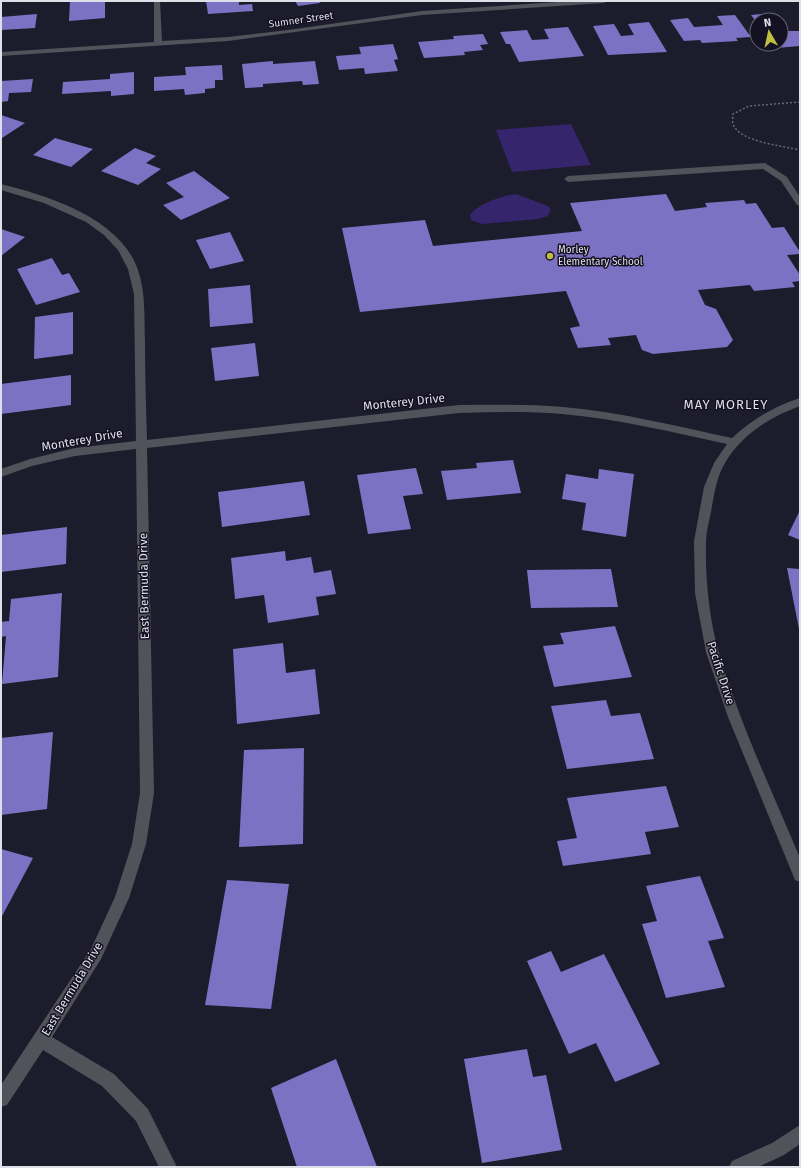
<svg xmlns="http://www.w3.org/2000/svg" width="801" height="1168" font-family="'Fira Sans',sans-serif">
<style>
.green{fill:#35256c}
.building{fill:#7d71c3}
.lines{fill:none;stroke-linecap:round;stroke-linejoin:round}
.path{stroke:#696876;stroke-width:1.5;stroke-dasharray:2 2;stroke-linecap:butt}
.minor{fill:#52525a;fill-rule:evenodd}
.poi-dot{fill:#bfbe41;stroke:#141222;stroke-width:1.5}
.labels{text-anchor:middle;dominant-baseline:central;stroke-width:3;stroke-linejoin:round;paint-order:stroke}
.far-street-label{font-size:10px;fill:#dfdfea;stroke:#141222}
.far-poi-label{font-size:10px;fill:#dfdfea;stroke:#141222;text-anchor:start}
.street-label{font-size:12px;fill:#dfdfea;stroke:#141222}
.neighbourhood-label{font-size:13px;letter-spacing:1px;fill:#dfdfea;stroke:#141222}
</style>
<rect width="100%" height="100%" fill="#1d1c2c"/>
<g class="green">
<path d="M571 124 591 165 512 172 496 130Z"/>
<path d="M516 194 548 206 551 210 548 216 538 219 482 224 471 220 470 215C477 204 504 195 516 194Z"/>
</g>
<g class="building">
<path d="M70 1H105V18L69 21Z"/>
<path d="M206 1H239V5L252 4 253 11 208 14Z"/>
<path d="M295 1H319L320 3 298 6Z"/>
<path d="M774 13 779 20H757V23L751 15Z"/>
<path d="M37 14 35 28 1 30V17Z"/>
<path d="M735 15 751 37 736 38 738 41 702 43 700 40 684 41 670 20 688 18 694 27 709 26 723 25 717 16Z"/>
<path d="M649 22 667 52 608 55 593 26 614 24 621 36 634 35 628 24Z"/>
<path d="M781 22 788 31H800V46L776 48 773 44H781Z"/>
<path d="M568 27 584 56 519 62 510 44H506L500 32 527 30 532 40 549 39 544 29Z"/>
<path d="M483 34 488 44 480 45 483 50 464 52 465 55 424 58 418 42 454 39 453 36Z"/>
<path d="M393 44 398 59 394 60 398 71 365 74 364 68 339 70 336 56 361 54 359 47Z"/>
<path d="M273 61V64L315 61 319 84 303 85 302 81 263 84V87L245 88 242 64Z"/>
<path d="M222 65 223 80H215V88L205 89V93L185 95 184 89 154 91V77L186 75 185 67Z"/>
<path d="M134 72V94L111 96V91L62 94 63 82 110 79V74Z"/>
<path d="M33 79 31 92 9 93 8 101 1 102V81Z"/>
<path d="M1 115 25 123 2 138H1Z"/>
<path d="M55 138 93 149 71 167 33 155Z"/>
<path d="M135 148 156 156 146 163 161 169 138 185 101 171Z"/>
<path d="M194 171 230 198 181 220 163 205 184 197 166 183Z"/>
<path d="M666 194 675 211 707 207 705 203 744 200 746 204 756 203 772 228 784 227 800 252V254L787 255 800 275V281L792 282 795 287 754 291 750 285 698 290 705 305 716 309 733 340 727 347 653 354 642 350 636 335 608 338 611 345 578 348 570 328 580 326 566 291 360 312 342 228 425 220 433 246 582 231 570 203Z"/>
<path d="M1 229 25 237 1 256Z"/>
<path d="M230 232 244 261 210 269 196 240Z"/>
<path d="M52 258 62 275 69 273 80 292 36 305 17 269Z"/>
<path d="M250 285 253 323 210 327 208 289Z"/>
<path d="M73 312V354L34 359 35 317Z"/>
<path d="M255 343 259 376 215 381 211 348Z"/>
<path d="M71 375V405L1 414V384Z"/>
<path d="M513 460 521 493 447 500 441 471 477 468 476 463Z"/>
<path d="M416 468 423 494 403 496 411 529 368 534 357 475Z"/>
<path d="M599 469 634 474 626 537 582 530 586 503 562 499 566 474 598 479Z"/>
<path d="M304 481 310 515 222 527 218 492Z"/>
<path d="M800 510V540L788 535Z"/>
<path d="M67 527 66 564 1 572V535Z"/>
<path d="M285 551 286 561 311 557 314 573 331 570 336 594 316 597 319 615 268 623 264 595 235 599 231 558Z"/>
<path d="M787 568 800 569V629H799Z"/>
<path d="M611 569 618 607 531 608 527 570Z"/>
<path d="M62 593 58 677 2 684 6 636 1 637V622L9 621 11 599Z"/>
<path d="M615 626 632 677 554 687 543 646 564 644 560 633Z"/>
<path d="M283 643 286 673 315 669 320 714 237 724 233 649Z"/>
<path d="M606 700 611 716 640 713 654 759 567 769 551 706Z"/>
<path d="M53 732 47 809 1 815V738Z"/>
<path d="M304 748 303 844 239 847 244 750Z"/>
<path d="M666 786 679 827 645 832 651 854 563 866 557 841 577 838 567 798Z"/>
<path d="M1 849 33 858 1 918Z"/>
<path d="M700 876 724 938 708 941 725 987 666 998 642 924 657 921 646 886Z"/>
<path d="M227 880 289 884 271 1009 205 1005Z"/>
<path d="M551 951 561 972 604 954 660 1064 615 1082 596 1043 569 1054 527 961Z"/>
<path d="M527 1049 533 1077 546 1075 562 1150 482 1163 464 1059Z"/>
<path d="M336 1059 377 1167H297L271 1088Z"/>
</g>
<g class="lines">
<path class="path" d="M800 102 749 106 733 114C733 117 732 121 733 124 739 142 784 146 800 150"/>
<g class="minor">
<path d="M154 1H160L162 41 228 37 288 30 422 11 572 1H607L604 3 422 15 228 41 1 56V52L154 42Z"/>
<path d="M765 163 787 177 800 197V206L797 205 781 181 763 169 568 182 564 179 568 176Z"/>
<path d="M1 184C49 196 120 218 138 270 146 293 144 318 145 343 145 375 146 408 147 440L459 405C494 405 529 404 563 407 620 412 676 426 732 438 752 420 774 406 800 398V406C770 417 741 435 725 463 716 478 714 496 711 512 709 522 706 532 706 542 705 577 709 619 719 653 739 722 772 791 800 858V882L795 880 728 717 706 652 695 593 694 541 704 487 714 463 727 444C672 432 618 419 562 414 528 411 493 412 459 413L147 448 154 793 146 844 129 898 101 959 52 1037 114 1074 148 1109 177 1167H159L136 1121 102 1086 43 1050 7 1105 1 1107V1085L91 949 115 897 132 844 140 793 136 449 75 456 32 466 1 477V469L30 459 75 448 136 441 134 294 128 269 118 250 104 235 86 222 44 203 1 190Z"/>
<path d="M800 1125V1144L784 1155 758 1167H729L732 1161 772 1143Z"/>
</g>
</g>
<circle class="poi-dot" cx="550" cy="256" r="4"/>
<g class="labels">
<g class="far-street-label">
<text transform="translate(301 20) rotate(-8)">Sumner Street</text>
</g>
<g class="far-poi-label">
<text x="558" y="250">Morley<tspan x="558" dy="12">Elementary School</tspan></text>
</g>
<g class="street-label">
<text transform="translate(404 402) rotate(-6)">Monterey Drive</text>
<text transform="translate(82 440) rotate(-10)">Monterey Drive</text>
<text transform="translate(144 586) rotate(-91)">East Bermuda Drive</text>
<text transform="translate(721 673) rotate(72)">Pacific Drive</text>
<text transform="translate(72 989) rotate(-59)">East Bermuda Drive</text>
</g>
<g class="neighbourhood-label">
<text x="726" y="404">MAY MORLEY</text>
</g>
</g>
<rect width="801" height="1168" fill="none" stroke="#dfdfea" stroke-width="4"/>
<g transform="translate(769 32) rotate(351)"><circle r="19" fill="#141222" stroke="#656472"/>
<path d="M0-3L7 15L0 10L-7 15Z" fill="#bfbe41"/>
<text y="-6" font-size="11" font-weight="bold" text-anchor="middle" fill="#dfdfea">N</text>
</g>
</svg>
